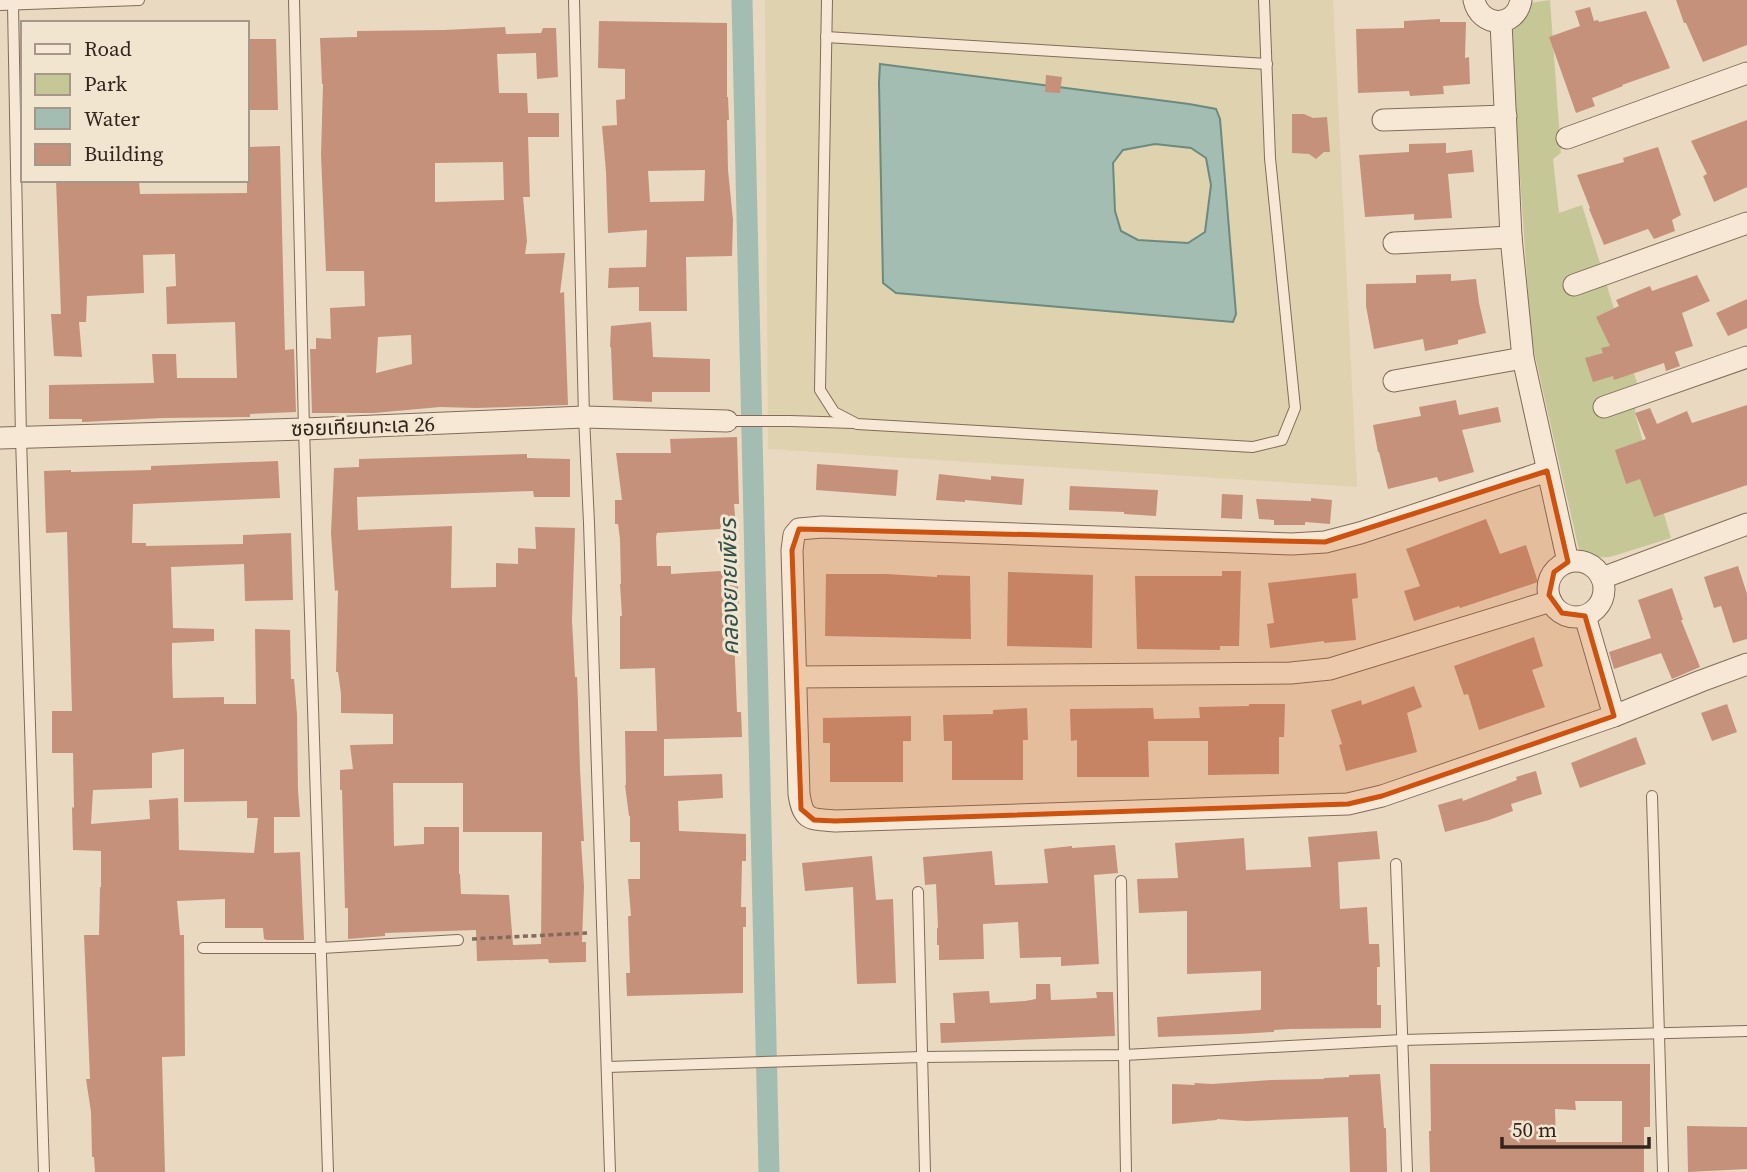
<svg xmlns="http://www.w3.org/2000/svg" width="1747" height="1172" font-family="'Source Serif 4','Noto Sans Thai',serif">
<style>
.farmland{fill:#dfd2af}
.green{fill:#c6c796}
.water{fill:#a3bdb2;stroke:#6c8a7f;stroke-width:2;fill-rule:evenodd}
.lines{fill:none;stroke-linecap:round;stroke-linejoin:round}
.canal{stroke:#a3bdb2;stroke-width:21}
.building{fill:#c5917a;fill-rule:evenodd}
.service-casing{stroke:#826b5a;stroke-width:12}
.minor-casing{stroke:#826b5a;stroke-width:23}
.path{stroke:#826b5a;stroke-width:3.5;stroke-dasharray:5 3.5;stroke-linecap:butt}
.service{stroke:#f6e8d4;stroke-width:10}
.minor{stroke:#f6e8d4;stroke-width:21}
.marked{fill:#cd510f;fill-opacity:0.2;stroke:#cd510f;stroke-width:5;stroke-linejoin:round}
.labels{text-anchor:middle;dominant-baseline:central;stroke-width:6;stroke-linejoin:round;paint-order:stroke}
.street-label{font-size:21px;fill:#33251d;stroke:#f2e5d0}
.water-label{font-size:23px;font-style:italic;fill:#2e514b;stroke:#f2e5d0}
</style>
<rect width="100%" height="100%" fill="#ead9c1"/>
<path class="farmland" d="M765 0H1333L1357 487 768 449Z"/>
<path class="green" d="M1550 0 1561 153 1553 159 1559 213 1582 205 1638 386 1635 414 1671 538 1610 557 1590 558 1579 550 1531 338 1510 30 1530 3Z"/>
<path class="water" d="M880 64 1189 104 1216 109 1220 119 1236 314 1233 322 896 293 883 283 879 82ZM1155 144 1191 148 1206 158 1211 185 1205 232 1188 243 1138 240 1121 231 1115 211 1113 163 1123 150Z"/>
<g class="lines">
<path class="canal" d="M742 0 769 1172"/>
</g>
<g class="building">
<path d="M1676 0H1747V45L1703 62 1686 23H1684Z"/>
<path d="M1590 7 1594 21 1598 20 1599 22 1646 11 1670 68 1622 85 1623 86 1592 98 1595 106 1576 113 1549 37 1580 26 1575 11Z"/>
<path d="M1440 19V22H1466L1465 58 1469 57 1470 84 1443 86 1444 94 1410 96 1409 91 1358 93 1356 29 1404 28V21Z"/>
<path d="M599 21 727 23V97H728L729 120H727L728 170 733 220 732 256 686 257 687 311H639V287L608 288 609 268 646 267 647 230 608 233 606 172 602 126 617 125 616 100 625 99V69L598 68ZM705 170 704 201 650 202 648 171Z"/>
<path d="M505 27 506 34 541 33 543 28H556L558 77 537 79 536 53 497 54 499 93H527L528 113H559V137H528L530 197H523L527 241 525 254 565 253 560 293 564 292 568 405 476 408 440 407 374 413H312L310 349H316V338L331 339 330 308 365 306 364 271H326L321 155 323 84H322L320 38 357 37V31L444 30ZM503 162 504 200 435 202V163ZM411 335 412 364 376 373 378 337Z"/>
<path d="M247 39H276L278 110H247Z"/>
<path d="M1046 75 1062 77 1060 93 1045 92Z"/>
<path d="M1292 114H1304L1313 118 1327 117 1330 152H1324L1316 159 1309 154 1292 153Z"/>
<path d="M1747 120V187L1714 202 1703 176 1707 174 1691 141Z"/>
<path d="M1446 143V153L1472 150 1474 172 1448 174 1452 218 1414 220V214L1365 217 1359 155 1409 152V144Z"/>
<path d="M280 146 285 350 294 349 296 412 250 414V417L163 418 84 422H82V419H49V385L154 383 152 354H176L177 378H237L235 322 167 324 166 287 176 286 175 254 143 255 144 293 87 296 86 322H79L82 357 54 356 51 314H61L56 180H139L140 194 247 193V147Z"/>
<path d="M1658 147 1681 215 1672 220 1675 231 1654 239 1648 229 1604 245 1589 209 1590 208 1577 175 1624 162 1623 158Z"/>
<path d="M1451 274V281L1476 279 1479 303 1486 333 1458 340V344L1425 351 1423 339 1374 349 1366 306V284L1416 283V275Z"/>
<path d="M1697 275 1710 301 1682 313 1693 346 1675 352 1680 366 1666 371 1664 363 1614 380 1613 376 1593 382 1585 358 1603 353 1601 348 1610 346 1596 317 1619 306 1616 300 1650 286 1652 291Z"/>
<path d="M1747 299V328L1728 336 1716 313Z"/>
<path d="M651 322 653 357 710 359V392H652V402L613 400 611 347H610L611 326Z"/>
<path d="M1456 400 1459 415 1498 407 1501 422 1462 430 1474 472 1439 482 1437 477 1388 489 1379 452H1378L1373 425 1421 416 1419 407Z"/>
<path d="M1747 405V485L1654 517 1640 479 1626 484 1615 450 1646 439 1635 413 1650 408 1657 424 1687 411 1692 423Z"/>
<path d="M737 437 739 504H734L736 528 657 533 656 537 657 566H671V574L737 570 739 610H733L737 712H741L742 737 664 739V776L722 774 723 798 678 801 679 831 746 834V861H742L741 907H746V927H743V993L627 996 626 973H630L628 916H631L628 879H640V842H630V816H629L625 785H626L625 731H657L655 668 620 669V616H622L620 584H621L620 539 618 524H615V500H622L616 453H671L670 439Z"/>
<path d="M527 454V458L570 459V497H534L533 491 357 497 358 530 452 526 451 588 496 587V563L518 564V548L536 549 535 527 575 528 572 620 575 677H577L578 703 580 769 584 841H581L584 886 582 942H586V962L549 963 548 959 477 961 476 930 385 933V936L348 939V908H345L342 790H340V770L353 769 350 745 393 744V714L341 713V694L338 672H336L338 590 335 591 331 533 334 468 359 467V459ZM393 783H463V832H542L541 944 513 945 509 895 461 894 460 874H459V827H424V844L394 846Z"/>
<path d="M278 461 280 498 133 504 132 543H146V546L243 544V535L291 533 293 600 245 601 244 564 171 567 173 628 214 629V641L172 643V664L173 698 224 697V704H256L255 629 290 630 291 679H294L297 714 298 790 300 817H274V853L300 852 304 940H267L264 939 263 928H225V899L177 901 180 935H184L185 1056 162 1057 165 1172H95L94 1157H92L91 1112 86 1079H90L84 935H99L100 887H101V851L73 850 72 807 74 808 73 753H52V711H72L67 532 46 533 44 471 71 470V472L151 470V466ZM184 749V802L247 801V818H258L254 853 179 850 178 798 149 800 150 819 91 824 93 790 152 788V753Z"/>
<path d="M817 464 898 470 896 496 816 490Z"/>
<path d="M939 474 991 480V476L1024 479 1022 505 965 500V502L936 500Z"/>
<path d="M1070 486 1158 490 1156 516 1124 514V512L1069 510Z"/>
<path d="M1222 494 1243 495 1242 519 1221 518Z"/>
<path d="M1311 498 1332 500 1330 524 1305 522V525H1274V520L1259 519 1256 499 1311 501Z"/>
<path d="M1486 519 1500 554 1526 545 1538 582 1460 608 1459 606 1414 621 1404 591 1420 586 1406 549Z"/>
<path d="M1738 566 1747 594V639L1733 643 1721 606 1714 608 1704 577Z"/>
<path d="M1222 571H1241L1239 646H1220V650L1137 649 1135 576H1222Z"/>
<path d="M1008 572 1093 575 1092 648 1007 646Z"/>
<path d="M1356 573 1358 598 1352 599 1356 640 1324 643V641L1270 648 1267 624 1274 623 1268 583Z"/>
<path d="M826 574H886L937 577V575L970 576 971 639 825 636Z"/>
<path d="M1672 588 1683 620H1681L1700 667 1672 679 1661 653 1614 669 1609 652 1651 638 1638 600Z"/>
<path d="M1534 637 1543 666 1532 670 1545 707 1479 730 1468 694 1464 695 1454 666Z"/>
<path d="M1414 686 1422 707 1407 713 1417 752 1346 771 1339 745 1342 744 1331 710 1361 700 1362 705Z"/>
<path d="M1249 704H1285L1284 737H1279V774L1208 775V741H1148L1149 777H1077V740L1071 741 1070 709 1153 708 1154 719 1200 718 1199 707 1249 706Z"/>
<path d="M1727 704 1737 732 1712 741 1701 713Z"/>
<path d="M1027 708 1028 740H1023V780H952V741H944L943 715 993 714V710Z"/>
<path d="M911 716V741H903V782H830V743H823V718Z"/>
<path d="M1636 737 1646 764 1580 788 1571 763Z"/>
<path d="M1536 771 1542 794 1511 804 1513 811 1489 820 1445 832 1438 805 1462 798 1463 801 1517 780 1516 777Z"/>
<path d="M1377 831 1380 859 1338 862 1340 909 1367 907 1369 944H1379L1380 967H1377V1005H1381V1028L1290 1029 1274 1030V1032L1239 1034 1158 1037 1157 1017 1260 1010 1261 1009V971L1187 974V911L1139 913 1137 879 1178 878 1175 843 1244 838 1246 870 1311 867 1308 837Z"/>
<path d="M1115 845 1118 873 1094 875 1099 964 1061 966V957L1020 958 1018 922 983 924 984 959 939 960V945H937V928H938L936 884 925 885 923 857 992 851 995 885 1048 883 1044 849 1072 846V848Z"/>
<path d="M872 856 876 900 893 899 896 983 857 984 853 887 805 891 802 863Z"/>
<path d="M1036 984H1050L1051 1000 1097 998 1096 992H1113L1115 1036 941 1043 940 1023H955L953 993 989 991 990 1003 1025 1001 1036 999Z"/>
<path d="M1430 1064H1650V1127H1644V1172H1430L1429 1131H1431ZM1575 1101H1622V1142H1556L1555 1109 1576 1110Z"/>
<path d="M1380 1074 1384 1128H1386L1387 1172H1350L1348 1117 1246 1121 1217 1119V1120L1172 1124V1084L1195 1085 1194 1083 1212 1084 1271 1080 1324 1079V1078L1349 1077V1075Z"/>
<path d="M1687 1126 1747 1127V1169L1688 1172Z"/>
</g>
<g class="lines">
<g class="service-casing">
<g id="service">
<path d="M294 0 304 429 328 1172"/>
<path d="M574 0 584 417 589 523 610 1172"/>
<path d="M827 0 820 390 834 412 857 424 1253 447 1282 440 1295 408 1270 158 1264 0"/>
<path d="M0 5 139 0"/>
<path d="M13 5 21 438 44 1172"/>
<path d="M826 37 1267 64"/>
<path d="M727 421H790L853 423"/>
<path d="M1652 796 1663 1172"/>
<path d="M1396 864 1407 1172"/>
<path d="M1121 881 1126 1172"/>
<path d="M918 892 925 1172"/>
<path d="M203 948H322L458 940"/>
<path d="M607 1067 922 1057 1124 1055 1402 1040 1747 1031"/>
</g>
</g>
<g class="minor-casing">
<g id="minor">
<path d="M1474 0C1480 28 1516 29 1521 0"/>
<path d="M1501 22 1511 237 1523 358 1568 562"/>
<path d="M1383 120 1506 116"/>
<path d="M1567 138 1747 73"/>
<path d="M1394 243 1511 237"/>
<path d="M1574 285 1747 223"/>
<path d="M1394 381 1523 358"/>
<path d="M1604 407 1747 357"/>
<path d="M0 438 304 429 584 417 727 421"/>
<path d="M1547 471 1360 533 1325 542 1292 544 822 527 799 529 794 535 792 550 799 794C803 821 810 819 835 821L1348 804 1382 796 1614 716 1701 681 1747 664"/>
<circle cx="1576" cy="589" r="28"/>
<path d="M1602 578 1747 524"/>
<path d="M1585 616 1614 716"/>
<path d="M796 677 1291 673 1330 669 1551 601"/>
</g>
</g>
<path class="path" d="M472 939 587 933"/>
<use href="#service" class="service"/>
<use href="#minor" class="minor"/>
</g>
<path class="marked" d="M1547 471 1568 562 1554 572 1549 595 1562 613 1585 616 1614 716 1382 796 1348 804 835 821 814 820 801 809 792 550 799 529 1325 542Z"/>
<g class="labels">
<g class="street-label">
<text transform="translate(363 426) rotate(-2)">ซอยเทียนทะเล 26</text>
</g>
<g class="water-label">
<text transform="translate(729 587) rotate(-91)">คลองยายเพียร</text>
</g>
</g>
<rect x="21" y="21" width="228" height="161" fill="#f2e5d0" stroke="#a69888" stroke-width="2"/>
<rect x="35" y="44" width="35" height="10" fill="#f6e8d4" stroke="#a69888" stroke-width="2"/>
<text x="84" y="56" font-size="21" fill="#33251d">Road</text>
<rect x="35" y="74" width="35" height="21" fill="#c6c796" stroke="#a69888" stroke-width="2"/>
<text x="84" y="91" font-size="21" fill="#33251d">Park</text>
<rect x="35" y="108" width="35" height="21" fill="#a3bdb2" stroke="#a69888" stroke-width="2"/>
<text x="84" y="126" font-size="21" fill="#33251d">Water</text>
<rect x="35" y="144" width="35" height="21" fill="#c5917a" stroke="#a69888" stroke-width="2"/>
<text x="84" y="161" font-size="21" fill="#33251d">Building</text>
<path d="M1502 1137v10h147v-10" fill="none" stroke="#33251d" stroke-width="3.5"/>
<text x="1512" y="1137" font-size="21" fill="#33251d" stroke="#f2e5d0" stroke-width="5" paint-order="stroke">50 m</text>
</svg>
